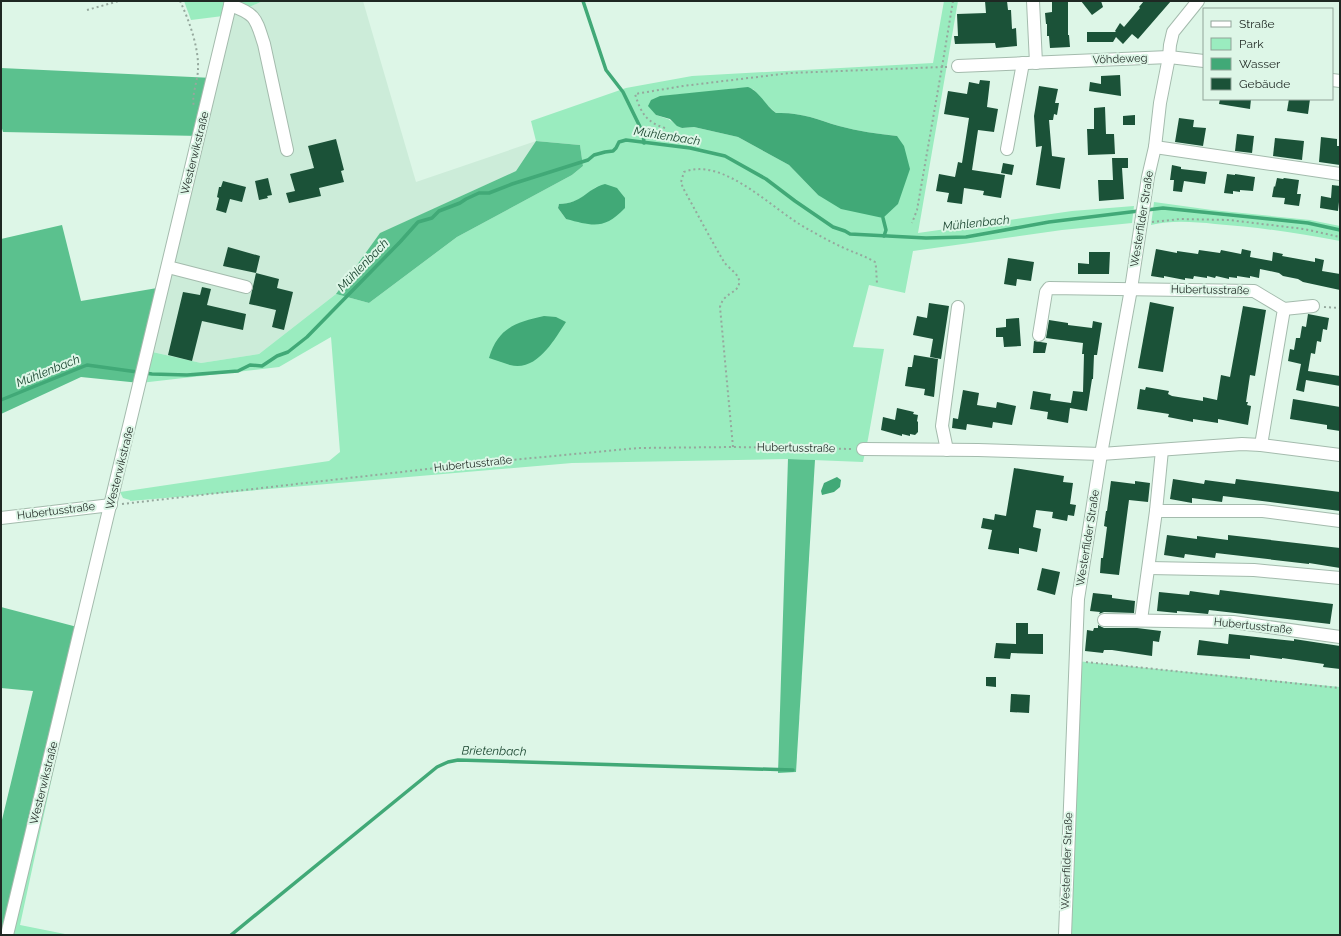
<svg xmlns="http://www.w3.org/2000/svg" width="1341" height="936" font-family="Raleway,sans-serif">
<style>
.built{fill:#ccecd9}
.green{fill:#9aecbf;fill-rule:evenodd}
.forest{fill:#5bc18e}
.water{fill:#41a977}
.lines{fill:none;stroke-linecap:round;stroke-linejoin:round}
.stream{stroke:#41a977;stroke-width:3.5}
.building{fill:#1b5238}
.minor-casing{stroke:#a4bbad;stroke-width:14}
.path{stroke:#95a89d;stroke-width:2;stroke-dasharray:2 3;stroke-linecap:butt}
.minor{stroke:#fff;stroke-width:12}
.labels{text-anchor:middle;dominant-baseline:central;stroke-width:4;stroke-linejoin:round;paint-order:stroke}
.street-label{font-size:11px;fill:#1f2823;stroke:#ddf6e7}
.water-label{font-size:12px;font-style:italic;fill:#1b4630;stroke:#ddf6e7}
</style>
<rect width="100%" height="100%" fill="#ddf6e7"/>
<path class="built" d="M263 1H363L416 182 536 141 516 171 381 233 336 294 259 354 201 363 148 351 231 15Z"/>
<g class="green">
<path d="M184 1H263L231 15 191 20Z"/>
<path d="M944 1H958L918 233 1072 211 1134 206 1132 223 1062 230 913 251 905 293 869 285 853 347 884 349 868 439 863 462 788 459 572 463 130 501V500L123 498 120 492 329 461 340 452 331 337 279 367 140 383 148 351 201 363 259 354 336 294 369 303 457 237 572 175 583 166 580 145 536 141 531 121 626 88 692 76 933 63ZM736 88 753 89 763 101 776 113C800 112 817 119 839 126 858 131 878 134 897 136L818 195 789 165 738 137 694 127 682 128 668 119 656 115 655 113 674 95 720 91ZM597 186 566 219 558 208 559 204C576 204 585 196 597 186Z"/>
<path d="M1154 202 1212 210 1310 220 1340 226V241C1298 233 1257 227 1215 224 1194 222 1172 220 1151 225Z"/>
<path d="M111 505 20 925 70 935H7Z"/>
<path d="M1076 661 1340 687V935H1065Z"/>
</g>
<g class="forest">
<path d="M1 68 213 78 200 136 3 132 1 125Z"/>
<path d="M536 141 580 145 583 166 572 175 457 237 369 303 336 294 380 233 516 171Z"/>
<path d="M62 225 81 301 163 287 140 383 81 377 1 414V239Z"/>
<path d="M788 459 815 460 796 772 778 773Z"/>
<path d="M1 607 81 628 7 935H1V824L33 691 1 688Z"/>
</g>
<g class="water">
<path d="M748 87C759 91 766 106 776 113 801 112 816 119 839 126 858 131 878 134 897 136L904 146 910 169 898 204 883 218 841 209 818 195 789 165 738 137 694 127 682 128 677 126 670 119 656 115 648 106 651 100 660 96Z"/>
<path d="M605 184 617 188 625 198V208C604 230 593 226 566 219L558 208 559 204C582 204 586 189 605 184Z"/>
<path d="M544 316 556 317 566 322C554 340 537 372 510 365 503 363 496 360 489 358 498 328 516 322 544 316Z"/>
<path d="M837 477 841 480 840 487 834 492 822 495 821 491 824 483Z"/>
</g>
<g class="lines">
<g class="stream">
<path d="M583 1 606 70 623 92 643 133 644 143"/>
<path d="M883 218 886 230 884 236"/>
<path d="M1 400 87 365 152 374 187 375 238 371 250 365 262 366 277 356 288 352 307 337 400 242 418 222 432 218 439 211 460 203 466 199 479 193H489L512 184 588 160 594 155 605 152 613 151 616 148 619 142 626 140 690 148 725 156 766 179 795 201 833 227 845 231 850 234 926 238 966 237 1049 222 1163 208 1308 223 1340 230"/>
<path d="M231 935 437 767 448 762 458 760 793 770"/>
</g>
</g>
<g class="building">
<path d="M985 1H1007L1008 10H1011L1012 29 1016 28 1017 46 996 48 995 43 955 44 954 36H958L957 14 986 13Z"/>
<path d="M1058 1H1068V35H1069L1070 47 1050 48 1049 36H1047V24H1046L1045 13 1052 12V2Z"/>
<path d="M1081 1H1101L1103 7 1092 15Z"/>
<path d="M1144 1H1171L1138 39 1132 34 1123 44 1116 37 1113 42H1087V32H1116L1115 31 1120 23 1124 27 1140 8 1139 7Z"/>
<path d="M1120 75 1121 96 1089 91 1090 82 1101 84V76Z"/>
<path d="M980 80 990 81 987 107 998 109 994 132 978 130 972 170 1005 175 1001 198 983 195 984 191 964 188 962 204 947 202 949 193 936 191 939 174 955 177 958 162 962 163 969 118 944 114 948 91 967 94 969 82 979 84Z"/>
<path d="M1039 86 1058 89 1055 103H1059L1057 115 1054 114 1053 120H1049L1052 156 1065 158 1060 189 1036 185 1042 146 1036 147 1034 116Z"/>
<path d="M1220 99H1251L1250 109 1219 104Z"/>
<path d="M1289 99H1310L1308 114 1287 111Z"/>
<path d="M1105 107 1106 134H1114L1115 154 1088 155 1087 129H1094V108Z"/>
<path d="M1135 115V125H1123V116Z"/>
<path d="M1179 118 1194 120 1193 127 1206 128 1203 146 1175 142Z"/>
<path d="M1237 134 1254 136 1252 153 1235 151Z"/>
<path d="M1321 137 1337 139V146H1340V165L1319 162Z"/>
<path d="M1275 138 1304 141 1302 160 1273 156Z"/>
<path d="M336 139 344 170 341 171 344 182 319 188 321 196 289 203 286 193 295 191 290 174 314 168 308 146Z"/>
<path d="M1112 158H1128V168H1122L1124 199 1099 201 1098 180H1113Z"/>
<path d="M1003 163 1014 165 1012 175 1001 173Z"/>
<path d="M1172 165 1181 167V169L1207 172 1205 184 1184 181 1182 192 1173 191 1174 180H1170Z"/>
<path d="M1227 174 1235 175V174L1255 177 1253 191 1240 190V192L1233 191V194L1224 193Z"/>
<path d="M268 178 272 195 267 196 268 198 259 200 255 181Z"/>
<path d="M1277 178 1283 179 1284 178 1299 180 1297 194H1301L1299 206 1284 204 1285 198 1272 197 1274 186 1275 187Z"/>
<path d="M223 181 246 187 242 202 230 199 226 213 216 210 219 198 217 197 219 187H221Z"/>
<path d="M1332 185 1340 186V202H1339L1338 211 1320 208 1321 196 1331 198Z"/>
<path d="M228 247 260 256 256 273 279 279 277 288 293 292 284 330 272 327 276 310 249 304 256 273 223 266Z"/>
<path d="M1156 249 1177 253V251L1198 254 1199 250 1220 253 1221 250 1241 254 1242 249 1251 251 1250 257 1272 261 1273 252 1283 254 1282 256 1315 262V258L1324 260 1322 271 1340 274V290L1303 282 1298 279 1283 276 1279 273 1260 269 1259 278 1250 276V278L1237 276V278L1229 277V279L1216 276 1215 278 1207 276V278L1194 276 1193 279 1185 278V280L1164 276V278L1151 276Z"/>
<path d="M1089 252H1110L1109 274H1078V263L1089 264Z"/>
<path d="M1008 258 1034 262 1031 281 1017 279 1016 286 1004 284Z"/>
<path d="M202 287 211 289 207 305 246 314 243 330 202 321 192 361 168 355 183 292 200 295Z"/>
<path d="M1150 302 1174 307 1163 372 1138 368Z"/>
<path d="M929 303 949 306 941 359 930 357 933 339 913 335 917 316 927 318Z"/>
<path d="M1243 306 1266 310 1255 376 1250 375 1246 402H1248L1247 405 1251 406 1248 425 1218 419V423L1193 419V422L1168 417 1169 414 1137 409 1140 389 1145 390 1146 387 1169 391 1168 394 1172 396 1203 401V397L1217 400 1221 375 1230 377Z"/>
<path d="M1308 314 1329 318 1327 330 1323 329 1321 342 1317 341 1315 354 1311 353 1308 371 1340 376V386L1306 380 1304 392 1296 390 1301 364 1288 361 1290 349 1294 350 1296 338H1300L1302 326 1306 327Z"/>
<path d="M1019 318 1021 346 1004 347 1003 337H996V328L1006 327V319Z"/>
<path d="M1049 320 1068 323V325L1092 328 1093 321 1102 323 1097 355H1094L1093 379H1092L1087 411 1070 408 1068 423 1047 419 1048 412 1030 409 1033 391 1051 394 1050 400 1071 403 1073 391 1083 392 1084 354H1082L1083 343 1046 338Z"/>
<path d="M1034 341 1047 343 1045 353H1033Z"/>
<path d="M914 355 938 359 934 397 924 395 925 389 905 386 908 367H912Z"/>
<path d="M963 390 979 393 977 405 996 408 997 402 1016 406 1012 425 993 422 992 428 967 424 966 430 952 428 953 418 958 419Z"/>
<path d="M1293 399 1340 407V431L1327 429V425L1290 419Z"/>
<path d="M897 408 914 412 913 414 918 415 917 421 918 422V432L915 435 910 434V436L902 434V436L881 430 883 417 895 420Z"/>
<path d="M1014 468 1064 476 1063 482 1073 483 1070 504 1076 505 1074 516 1068 515 1067 521 1052 518 1053 512 1036 510 1033 527 1041 529 1037 552 1019 548V554L988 549 992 530 981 528 983 518 994 520 995 514 1006 516Z"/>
<path d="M1173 479 1204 484 1205 480 1235 484 1236 479 1340 492V511L1223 496 1222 502 1192 498V503L1170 499Z"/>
<path d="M1111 481 1135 484V481L1150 483 1148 502 1129 500 1119 575 1100 573 1101 558H1103L1107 527 1104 526 1106 511H1107Z"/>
<path d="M1167 535 1197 539V536L1228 540V535L1340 548V568L1309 563V564L1216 553 1215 558 1185 554 1184 558 1164 555Z"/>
<path d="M1042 568 1060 572 1055 595 1037 590Z"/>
<path d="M1220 590 1333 604 1330 624 1209 610 1208 614 1177 611V613L1157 611 1159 592 1189 595 1190 591 1219 595Z"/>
<path d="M1093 593 1112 595V598L1135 601 1134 613 1104 612 1099 614 1100 612 1090 611Z"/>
<path d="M1016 623H1028V634H1043V654L1011 653 1010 659 994 658 996 643 1016 644Z"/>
<path d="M1098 625 1104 628H1137L1161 631 1159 642 1153 641 1152 656 1112 650H1104L1103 653 1085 651 1087 630 1093 631 1094 628H1098Z"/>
<path d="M1229 634 1294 641V639L1340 646V669L1323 667 1324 664 1282 658V659L1250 655V659L1197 655 1199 640 1228 644Z"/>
<path d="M986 677H996V687L986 686Z"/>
<path d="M1011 694 1030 695 1029 713 1010 712Z"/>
</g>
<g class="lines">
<g class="minor-casing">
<g id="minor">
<path d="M1033 1 1036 63"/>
<path d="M230 5C257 14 256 20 264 44L287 150"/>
<path d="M958 66 1169 57 1204 61"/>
<path d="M1332 80 1340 81"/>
<path d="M1155 147 1340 174"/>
<path d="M1007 149 1023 63"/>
<path d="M168 267 246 287"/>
<path d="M1284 309 1313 306"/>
<path d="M1039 335 1046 292 1049 288 1254 291 1284 309 1261 445"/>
<path d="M863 449 978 450 1101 454 1242 444 1261 445 1340 455"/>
<path d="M947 450 942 426 958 307"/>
<path d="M1156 511H1263L1340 521"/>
<path d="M1 518 111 505"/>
<path d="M1149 568 1254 570 1340 578"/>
<path d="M1104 620 1233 622 1340 637"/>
<path d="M1141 620 1156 511 1162 450"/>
<path d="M7 935 231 1"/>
<path d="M1065 935 1078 599 1101 454 1131 289 1148 177 1155 147 1160 103 1169 57 1170 45 1173 32 1198 1"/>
</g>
</g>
<g class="path">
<path d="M180 1C189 20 199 48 198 69 198 80 191 97 194 106"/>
<path d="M87 10 119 1"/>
<path d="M947 67H942L953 1"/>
<path d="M665 128C646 122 641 113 635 94L683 86 790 73 942 67 917 210 912 223"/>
<path d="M1152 222 1180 219 1229 220 1304 229 1340 237"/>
<path d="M1324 307 1340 308"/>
<path d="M733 447 720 307C724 292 737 294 739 284 741 275 729 269 724 262 710 238 697 213 683 188L681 182 684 172C724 156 774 211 806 228 818 235 831 242 844 248 855 253 865 256 875 262L876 267 877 284"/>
<path d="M122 504 480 463 638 448 733 447 853 449"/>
<path d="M1086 662 1340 688"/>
</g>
<use href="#minor" class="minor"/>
</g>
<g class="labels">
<g class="street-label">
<text transform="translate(1120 59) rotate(-2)">Vöhdeweg</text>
<text transform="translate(195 153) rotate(-76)">Westerwikstraße</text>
<text transform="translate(1142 219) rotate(-81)">Westerfilder Straße</text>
<text transform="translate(1210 290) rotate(1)">Hubertusstraße</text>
<text transform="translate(796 448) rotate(1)">Hubertusstraße</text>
<text transform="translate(473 464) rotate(-6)">Hubertusstraße</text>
<text transform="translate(120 468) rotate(-76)">Westerwikstraße</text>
<text transform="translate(56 511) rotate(-7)">Hubertusstraße</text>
<text transform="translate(1088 538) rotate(-81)">Westerfilder Straße</text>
<text transform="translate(1253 626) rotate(6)">Hubertusstraße</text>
<text transform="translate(44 783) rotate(-76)">Westerwikstraße</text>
<text transform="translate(1067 861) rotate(-88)">Westerfilder Straße</text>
</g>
<g class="water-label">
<text transform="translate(667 136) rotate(9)">Mühlenbach</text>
<text transform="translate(976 223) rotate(-6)">Mühlenbach</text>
<text transform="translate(363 265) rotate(-46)">Mühlenbach</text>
<text transform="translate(48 371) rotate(-22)">Mühlenbach</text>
<text transform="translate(494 751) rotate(1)">Brietenbach</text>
</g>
</g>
<rect width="1341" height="936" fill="none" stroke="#1f2823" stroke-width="4"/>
<rect x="1203" y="8" width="130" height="92" fill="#ddf6e7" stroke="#91a499"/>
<rect x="1211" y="21" width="20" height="6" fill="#ffffff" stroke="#91a499"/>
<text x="1239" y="28" font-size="12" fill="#1f2823">Straße</text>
<rect x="1211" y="38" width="20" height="12" fill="#9aecbf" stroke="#91a499"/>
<text x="1239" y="48" font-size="12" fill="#1f2823">Park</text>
<rect x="1211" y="58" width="20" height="12" fill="#41a977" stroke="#91a499"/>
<text x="1239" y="68" font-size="12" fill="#1f2823">Wasser</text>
<rect x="1211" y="78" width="20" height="12" fill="#1b5238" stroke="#91a499"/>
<text x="1239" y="88" font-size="12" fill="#1f2823">Gebäude</text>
</svg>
